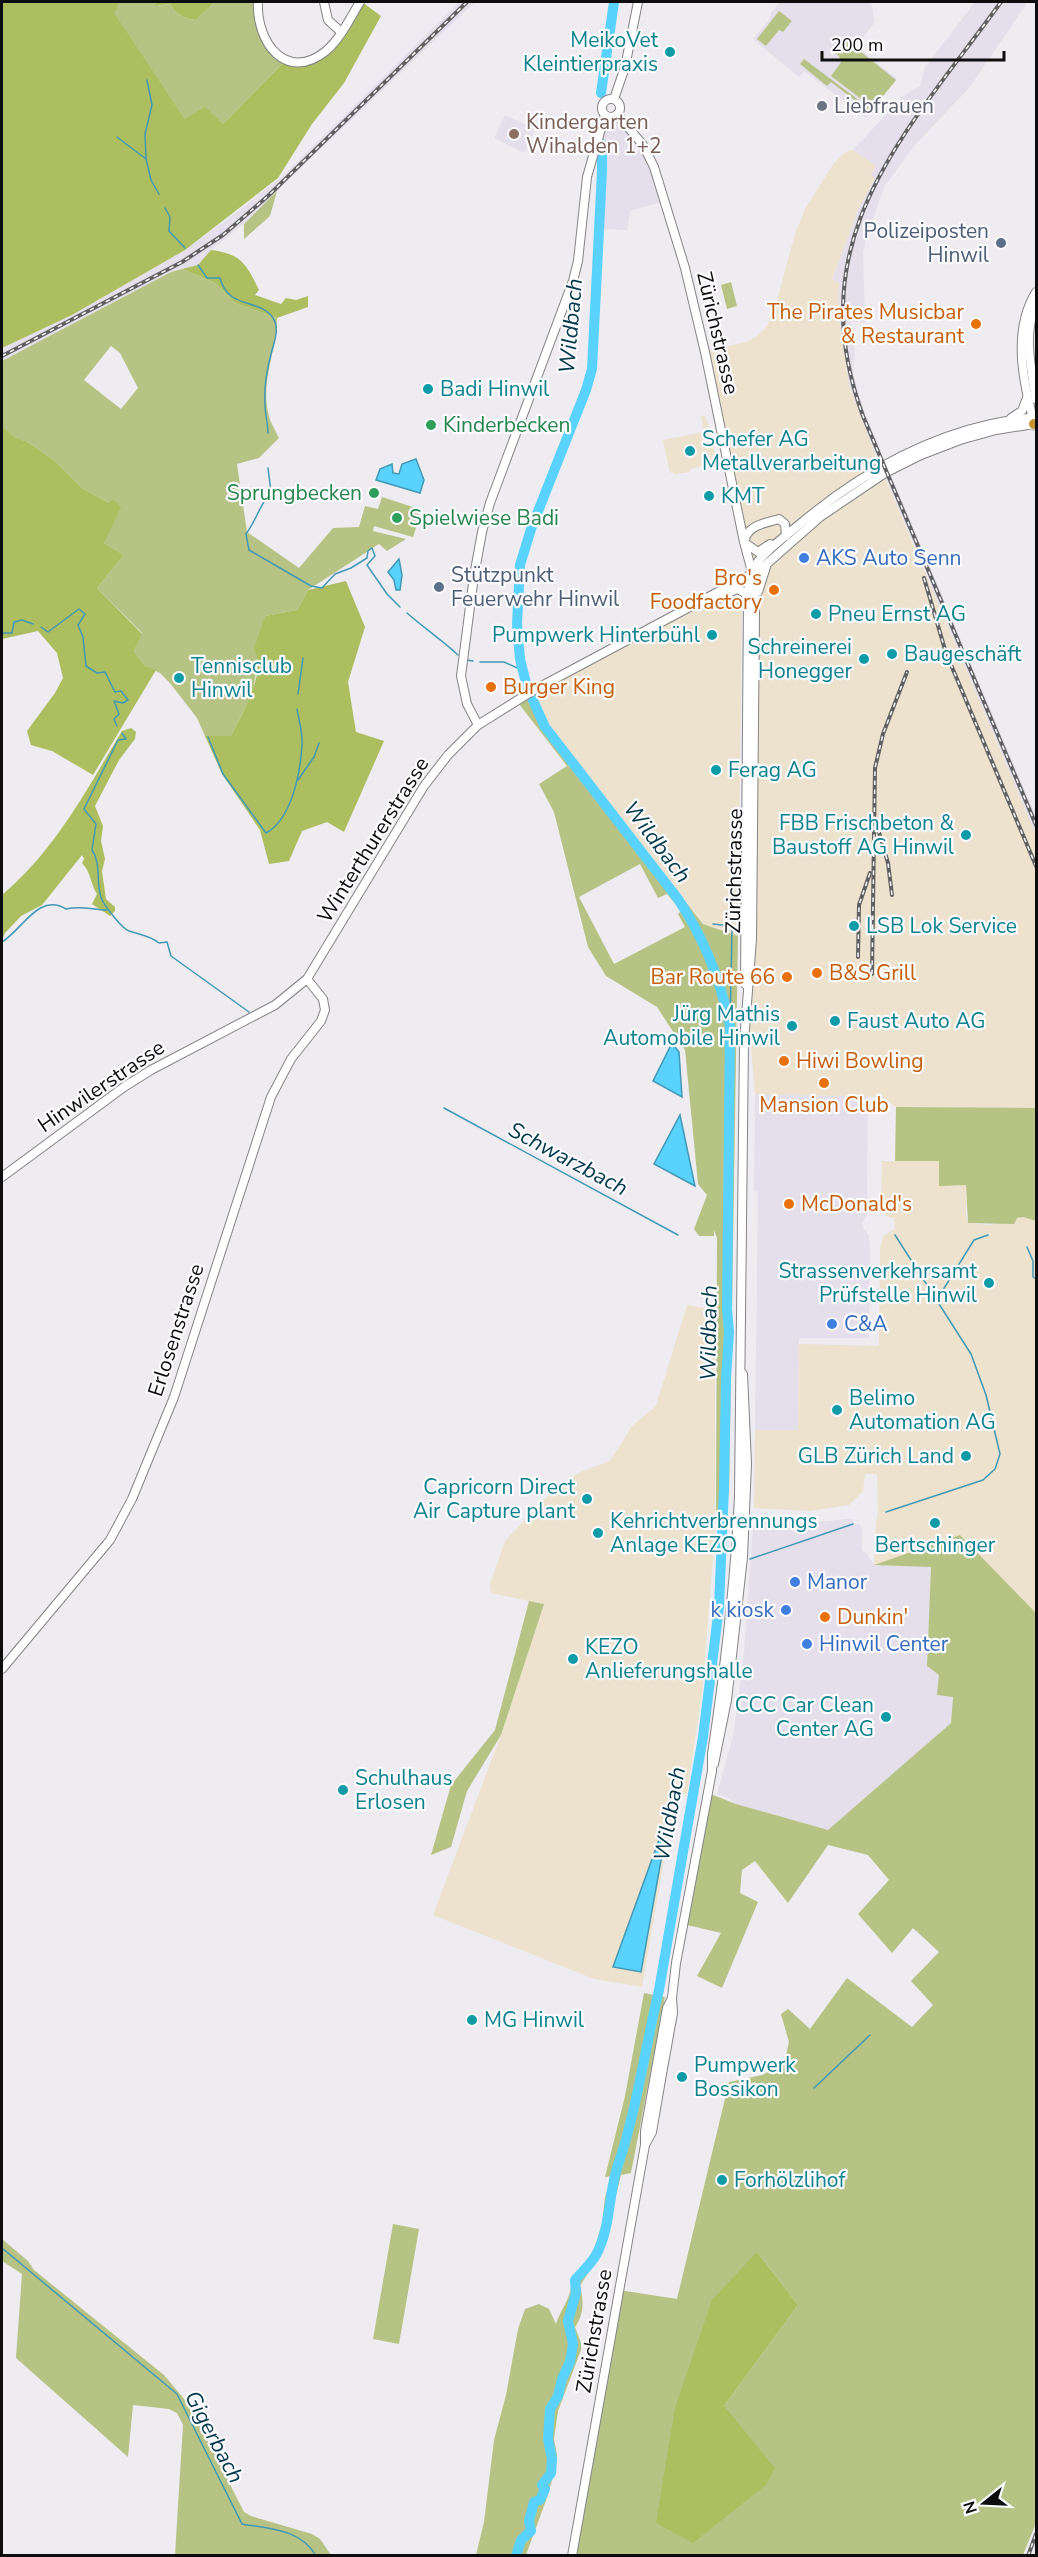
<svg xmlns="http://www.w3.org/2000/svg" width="1038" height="2557" font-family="'Nunito Sans',sans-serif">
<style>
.built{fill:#e4dfea}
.industrial{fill:#ece2cd}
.green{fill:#b6c385;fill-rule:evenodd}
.forest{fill:#acbe5f}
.water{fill:#59d3fd;stroke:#4298b5;stroke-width:1.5}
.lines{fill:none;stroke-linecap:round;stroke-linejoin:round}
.stream{stroke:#4298b5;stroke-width:1.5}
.river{stroke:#59d3fd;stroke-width:10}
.secondary-casing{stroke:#848386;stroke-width:10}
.highway-casing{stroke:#cacaca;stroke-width:14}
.secondary{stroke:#fff;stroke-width:8}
.highway{stroke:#c6952f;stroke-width:10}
.rail-casing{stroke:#606062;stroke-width:4}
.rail{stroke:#fbfafd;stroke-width:1.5;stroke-dasharray:4.5;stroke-linecap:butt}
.culture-dot{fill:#0f9aa8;stroke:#fbfafd;stroke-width:2}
.worship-dot{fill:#6b7280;stroke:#fbfafd;stroke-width:2}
.education-dot{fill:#8d6e63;stroke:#fbfafd;stroke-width:2}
.service-dot{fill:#5c6f8a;stroke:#fbfafd;stroke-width:2}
.food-dot{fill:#e8710a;stroke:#fbfafd;stroke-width:2}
.leisure-dot{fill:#2e9e5b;stroke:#fbfafd;stroke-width:2}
.shop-dot{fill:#3f7fe0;stroke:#fbfafd;stroke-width:2}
.labels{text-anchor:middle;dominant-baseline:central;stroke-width:4.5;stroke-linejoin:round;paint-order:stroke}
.culture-label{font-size:21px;fill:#0d838f;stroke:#fbfafd;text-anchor:start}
.worship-label{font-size:21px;fill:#5b616d;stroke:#fbfafd;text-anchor:start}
.education-label{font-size:21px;fill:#785e54;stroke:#fbfafd;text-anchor:start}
.service-label{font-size:21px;fill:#4e5e75;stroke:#fbfafd;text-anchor:end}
.food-label{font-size:21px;fill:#c56008;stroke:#fbfafd;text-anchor:start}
.street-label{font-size:21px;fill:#0d0d0e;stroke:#fbfafd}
.leisure-label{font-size:21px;fill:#27864d;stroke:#fbfafd;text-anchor:start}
.shop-label{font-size:21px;fill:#366cbe;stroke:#fbfafd;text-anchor:start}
.water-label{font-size:22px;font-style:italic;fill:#00394a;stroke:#fbfafd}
</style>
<rect width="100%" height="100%" fill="#eeecf0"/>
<g class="built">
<path d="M459 2H475L288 180 255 215 211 250 198 265 171 272 2 361V348L72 315 185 250 233 215 284 175Z"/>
<path d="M780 2H871L875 22 856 46 897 79 866 118 804 71 799 77 753 39 770 19 771 13Z"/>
<path d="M975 2 1027 3 969 88 915 145 885 186 869 229 863 252 865 322H851L855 354 853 374 865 414 881 450 875 454 849 385 839 316V283L832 280 858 210 875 178 871 175 875 166 853 150 904 95 920 86 925 67Z"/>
<path d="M505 115 535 129 524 153 494 138Z"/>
<path d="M624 121 639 140 665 201 630 211 627 230 599 229 603 154 598 133 602 123Z"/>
<path d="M891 475 1036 817V835L886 478Z"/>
<path d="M755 1094 868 1096 867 1215 862 1223 863 1228 869 1236 870 1248 869 1338H799L798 1430H755L758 1192 754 1191Z"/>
<path d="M846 1519H852L854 1525 859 1524 862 1529V1551L866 1552 874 1565 931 1566 927 1666 939 1675 953 1697 951 1723 828 1830 736 1804 729 1798 717 1794 733 1736 744 1654 753 1527 762 1521 808 1523Z"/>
</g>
<g class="industrial">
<path d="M853 150 876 166 871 175 875 178 858 210 832 279 839 283V316L849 385 875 454 1036 835V1108L896 1107 882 1097 755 1094 746 990 754 580 705 352 746 342 757 336 767 326 774 312 794 237 805 209 834 163 845 152Z"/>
<path d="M701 416H705L710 430 717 463 690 469V472L674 474 673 472 670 473 663 440 704 432Z"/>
<path d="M740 595 742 601 738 936 704 924 547 724 534 690 698 603Z"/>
<path d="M882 1161H939L966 1185V1215L968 1223 990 1225 1023 1217 1036 1221V1613L960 1535 874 1565 876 1523 878 1512 877 1474H865L863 1491 849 1505 810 1511 754 1508 755 1430H798L799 1344 879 1346 880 1248 883 1236 895 1229 894 1218 886 1216 881 1207Z"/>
<path d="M687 1305 715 1310V1532L703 1684 687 1794 676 1792 642 1987 594 1979 433 1915 501 1735 543 1604 491 1593 490 1584 505 1541 552 1492 578 1473 610 1461 632 1426 656 1406Z"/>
</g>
<g class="green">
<path d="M120 2H156L157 6 170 4C177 15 183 18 196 20L215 2H258L263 39 287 59 223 124 185 119 113 13Z"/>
<path d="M779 11 792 21 783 32 779 30 766 46 757 39Z"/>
<path d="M846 40 896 80 873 108 831 76 841 62 839 56 835 53 838 46Z"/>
<path d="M804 59 872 110 870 112 831 82 827 86 800 64Z"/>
<path d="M277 191 270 216 244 239V224Z"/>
<path d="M182 269 215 283 235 303 277 318C277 350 261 379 268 412 269 420 275 430 279 438L259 458 237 464 247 532 299 568 333 528 359 527 365 506 378 509 382 497 422 510 413 537 374 526 373 531 406 539 387 551 379 544 308 590 297 610 265 616 253 692 231 736H205L197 718 170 683 160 673 145 666 134 651 142 633 97 588 124 555 104 543 109 503 82 488 55 461 26 441 16 440 2 426V361L171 272ZM111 346 120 353 138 388 121 409 84 380Z"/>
<path d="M731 282 737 306 727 309 721 285Z"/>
<path d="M534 690 547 724 703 924 738 936 729 1494 716 1513 717 1238 714 1230V1236H699L694 1229 707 1195 698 1184 685 1050 657 1007 606 976 588 947 554 812 539 784 567 766 516 700ZM640 864 658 898 667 894 681 911 678 914 685 927 614 964 579 897Z"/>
<path d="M896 1107 1036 1108V1221L1023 1217 1017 1218 1014 1224 968 1223 966 1185 939 1186V1161H895Z"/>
<path d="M960 1535 1036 1613V2523L1023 2555 572 2556 619 2290 677 2299 729 2082 762 2075 784 2064 789 2042 781 2014 788 2009 810 2029 847 1978 912 2027 933 2005 911 1981 939 1952 913 1928 892 1953 858 1914 889 1880 868 1855 828 1845 788 1903 755 1861 742 1870 740 1893 758 1902 722 1988 697 1976 721 1933 683 1924 708 1793 736 1804 828 1830 951 1723 953 1697 937 1695 939 1675 927 1666 931 1567 874 1565ZM757 2252 798 2305 724 2406Z"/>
<path d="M529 1601 544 1604 501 1735 467 1791 451 1847 431 1855 451 1785 495 1730Z"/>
<path d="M644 1993 665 1997 631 2173 621 2175 603 2249 580 2286C584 2301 584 2314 575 2327L581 2343V2350L558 2411 554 2439 557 2455 555 2468 548 2495 526 2555H476L484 2522 494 2440 506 2395 518 2329 525 2309 539 2304 549 2309 556 2324C560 2310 572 2297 571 2283L594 2250 602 2223 605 2197 612 2176 605 2177 625 2096Z"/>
<path d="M393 2224 419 2229 399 2344 373 2339Z"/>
<path d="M2 2239 28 2261 34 2270 164 2375 190 2406 244 2512 251 2516 312 2534 320 2539 331 2555H175L183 2425 177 2413 169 2409 133 2405 128 2457 16 2358 22 2274 2 2261Z"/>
</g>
<g class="forest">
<path d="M2 2H120L114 13 185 119 205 107 223 124 287 59 294 61 324 52 362 2 381 16 344 83 312 124 278 178 185 250 72 315 2 348Z"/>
<path d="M156 2H215L196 20C183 18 177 15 170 4L156 6Z"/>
<path d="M211 250C242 254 246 264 259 290L255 295 281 304 286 298 296 300 308 296V307L277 318 235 303 215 283 182 269 198 265Z"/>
<path d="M2 426 16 439 26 441 55 461 82 488 109 503 113 499 121 507 104 543 124 555 97 588 142 634 134 651 145 666 156 670 93 775 52 751 31 745 27 731 55 693 63 678 57 653 38 631 2 639Z"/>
<path d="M346 581 365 627 348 682 356 732 384 741 344 832 327 822 302 831 289 861 269 864 260 830 222 774 205 736H231C242 713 267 674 254 649L265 616 297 610 308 590Z"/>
<path d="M131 728 136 732 135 739 119 760 95 806 103 826 101 841 105 859 102 871 106 899 115 907V911L110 916 92 904 97 894C90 883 91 872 82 863L84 859 82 855 42 905 21 916 5 933 2 940V895C56 849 86 791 122 731Z"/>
<path d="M757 2252 798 2305 724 2406 775 2468 766 2485 693 2543 656 2523 675 2408 712 2300Z"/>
</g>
<g class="water">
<path d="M416 459 424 480 420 493 376 480 380 469 392 464 393 473 399 474 402 464Z"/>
<path d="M399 559 402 575 400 590H396L394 580 388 572Z"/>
<path d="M672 1043 679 1052 682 1097 653 1081Z"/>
<path d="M680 1115 695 1186 654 1164Z"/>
<path d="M660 1837 665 1838 641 1972 613 1967Z"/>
</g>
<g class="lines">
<g class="stream">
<path d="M117 137 146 159 151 180 159 194"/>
<path d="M146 159 145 134 152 105 147 80"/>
<path d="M165 208 170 217 169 231 185 248"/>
<path d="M198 265 207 278H220C228 310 260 298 273 318 280 328 274 343 271 354 267 369 264 390 265 405 265 415 268 423 268 433"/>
<path d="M268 468 271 492C260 504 256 521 246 534L249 550 311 586 322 588 335 574 351 568 367 558 368 551 372 548 375 556 367 565 387 594 400 607"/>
<path d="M407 613C424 628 442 640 458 655"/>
<path d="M41 627 48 632 79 609 85 614 78 625 83 637 86 666 97 673 105 672 115 692 121 691 128 700 123 703 114 701 119 714 114 719 117 726"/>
<path d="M2 633H12L14 622 22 620 33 624"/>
<path d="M467 660 473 661"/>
<path d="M480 662H504L524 671"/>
<path d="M298 694 303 658"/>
<path d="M122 733 126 739 118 740 84 809 96 824 92 850C102 864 95 884 102 900 105 906 122 929 129 931 141 935 149 935 159 943L167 942 171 956 249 1012"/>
<path d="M208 737 223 774 266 833C292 819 300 773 302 746 303 733 299 721 297 709"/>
<path d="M298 780 314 757 319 743"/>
<path d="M713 924 731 926 732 930 730 1027"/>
<path d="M2 942C22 930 39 892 66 909 81 905 93 910 107 910"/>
<path d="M444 1108 678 1235"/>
<path d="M1027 1247 1033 1261V1277L1036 1279"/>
<path d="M938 1298 974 1240 988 1235"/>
<path d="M886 1512 983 1480 995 1469 1000 1454 986 1395 971 1354 895 1235"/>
<path d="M750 1559 853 1524"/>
<path d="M814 2088 870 2035"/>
<path d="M2 2248 177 2394 242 2524C270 2529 301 2529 316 2556"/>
</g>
<g class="river">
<path d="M601 93 614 2"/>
<path d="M516 2556 521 2540 531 2531 529 2521 534 2502 540 2500 545 2489 542 2485 551 2473 552 2459 548 2439 550 2409 558 2396 562 2379 570 2362 573 2344 568 2321 576 2293 575 2280C582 2272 591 2264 596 2255 611 2228 608 2194 618 2165 637 2109 645 2048 659 1990L703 1737 719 1607 724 1488 726 1378 729 1332 727 1309 730 1027C721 980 705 940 678 899L545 727 527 687 520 659 517 624 520 565 531 529 586 390 592 369 602 171V144"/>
</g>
<g class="secondary-casing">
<g id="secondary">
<path d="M258 2C256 42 286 83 326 51 341 38 350 18 360 2"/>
<path d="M324 2 328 20 341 32"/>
<circle cx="611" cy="108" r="9"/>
<path d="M614 99 625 67 638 2"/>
<path d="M617 114 643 145 654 167 685 268 705 352 744 542 754 579 755 612 752 939 744 1042 739 1496C735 1583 725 1668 712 1754V1771L676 1963 672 1998 673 2013 662 2074 652 2132 645 2145"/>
<path d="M1036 304C1023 334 1031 368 1036 399"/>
<path d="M1011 418 1022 411 1027 398"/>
<path d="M1034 423C1023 381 1012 331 1036 292"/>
<path d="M744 541C748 525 765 523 779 519L785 524 786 536"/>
<path d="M745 543 758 552 770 544"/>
<path d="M758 592 766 567"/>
<path d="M712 601 737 589 744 592 748 599"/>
<path d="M478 725 467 704 461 676 474 576 482 532 490 503 573 281 578 261 587 177 605 115"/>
<path d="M745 984 748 599 749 581 753 568C765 551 784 537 800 524 856 477 919 440 991 424 1006 420 1021 419 1036 417"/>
<path d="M2 1177 124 1087 151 1070 275 1005 307 979 424 786 448 755 478 725 534 690 761 569 820 517 885 473 921 455 960 440 996 430 1034 424"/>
<path d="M2 1669 110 1540 132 1499 174 1397 271 1097 291 1059 321 1021 325 1010 323 999 307 979"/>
<path d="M714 1764 727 1700 743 1557 747 1464 743 1374"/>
<path d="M572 2556 645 2145V2131L667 2008 672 1998"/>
</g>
</g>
<g class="highway-casing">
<path id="highway" d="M1034 424H1036"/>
</g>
<use href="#secondary" class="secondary"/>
<use href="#highway" class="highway"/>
<g class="rail-casing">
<g id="rail">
<path d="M1001 2C904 136 798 238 863 416L1036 825"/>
<path d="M2 356 182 262 223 235 268 196 467 2"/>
<path d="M924 578 946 653 1036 866"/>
<path d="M878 829 888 863 892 895"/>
<path d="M858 957 859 905 870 873"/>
<path d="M872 974 875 768 883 734 907 672"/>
<path d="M1028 2556 1036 2534"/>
</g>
</g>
<use href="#rail" class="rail"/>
</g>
<g class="culture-dot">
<circle cx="670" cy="52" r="6"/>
<circle cx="428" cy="389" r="6"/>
<circle cx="690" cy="451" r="6"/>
<circle cx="709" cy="496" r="6"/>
<circle cx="816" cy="614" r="6"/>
<circle cx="712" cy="635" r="6"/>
<circle cx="892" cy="654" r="6"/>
<circle cx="864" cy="659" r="6"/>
<circle cx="179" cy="678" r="6"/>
<circle cx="716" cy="770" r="6"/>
<circle cx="966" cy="835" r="6"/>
<circle cx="854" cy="926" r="6"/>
<circle cx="835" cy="1021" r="6"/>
<circle cx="792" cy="1026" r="6"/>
<circle cx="989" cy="1283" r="6"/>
<circle cx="837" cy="1410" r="6"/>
<circle cx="966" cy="1456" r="6"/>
<circle cx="587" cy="1499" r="6"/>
<circle cx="935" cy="1523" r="6"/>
<circle cx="598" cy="1533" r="6"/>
<circle cx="573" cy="1659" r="6"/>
<circle cx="886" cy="1717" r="6"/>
<circle cx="343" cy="1790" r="6"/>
<circle cx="472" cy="2020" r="6"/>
<circle cx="682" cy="2077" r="6"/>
<circle cx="722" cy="2180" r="6"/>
</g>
<circle class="worship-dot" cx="822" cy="106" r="6"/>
<circle class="education-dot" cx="514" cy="134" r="6"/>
<g class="service-dot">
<circle cx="1001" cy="243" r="6"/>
<circle cx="439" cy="587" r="6"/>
</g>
<g class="food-dot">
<circle cx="976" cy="324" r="6"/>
<circle cx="774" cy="590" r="6"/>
<circle cx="491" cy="687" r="6"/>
<circle cx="817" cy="973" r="6"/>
<circle cx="787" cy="977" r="6"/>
<circle cx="784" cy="1061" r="6"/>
<circle cx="824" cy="1083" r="6"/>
<circle cx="789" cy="1204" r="6"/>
<circle cx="825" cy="1617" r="6"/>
</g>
<g class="leisure-dot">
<circle cx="431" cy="425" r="6"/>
<circle cx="374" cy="493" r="6"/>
<circle cx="397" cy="518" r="6"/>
</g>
<g class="shop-dot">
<circle cx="804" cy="558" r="6"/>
<circle cx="832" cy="1324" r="6"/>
<circle cx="795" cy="1582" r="6"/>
<circle cx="786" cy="1610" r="6"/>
<circle cx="807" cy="1644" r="6"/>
</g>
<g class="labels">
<g class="culture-label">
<text x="658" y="40" text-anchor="end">MeikoVet<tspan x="658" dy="24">Kleintierpraxis</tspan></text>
<text x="440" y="389">Badi Hinwil</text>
<text x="702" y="439">Schefer AG<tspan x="702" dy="24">Metallverarbeitung</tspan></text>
<text x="721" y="496">KMT</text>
<text x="828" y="614">Pneu Ernst AG</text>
<text x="700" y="635" text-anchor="end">Pumpwerk Hinterbühl</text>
<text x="852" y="647" text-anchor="end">Schreinerei<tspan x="852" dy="24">Honegger</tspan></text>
<text x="904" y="654">Baugeschäft</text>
<text x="191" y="666">Tennisclub<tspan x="191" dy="24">Hinwil</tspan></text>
<text x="728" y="770">Ferag AG</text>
<text x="954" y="823" text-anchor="end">FBB Frischbeton &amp;<tspan x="954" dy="24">Baustoff AG Hinwil</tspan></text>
<text x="866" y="926">LSB Lok Service</text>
<text x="780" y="1014" text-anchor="end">Jürg Mathis<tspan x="780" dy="24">Automobile Hinwil</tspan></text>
<text x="847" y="1021">Faust Auto AG</text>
<text x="977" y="1271" text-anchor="end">Strassenverkehrsamt<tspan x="977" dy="24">Prüfstelle Hinwil</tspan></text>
<text x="849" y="1398">Belimo<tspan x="849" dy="24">Automation AG</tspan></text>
<text x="954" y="1456" text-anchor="end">GLB Zürich Land</text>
<text x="575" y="1487" text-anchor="end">Capricorn Direct<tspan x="575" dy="24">Air Capture plant</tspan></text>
<text x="610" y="1521">Kehrichtverbrennungs<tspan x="610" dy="24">Anlage KEZO</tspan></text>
<text x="935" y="1545" text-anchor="middle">Bertschinger</text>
<text x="585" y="1647">KEZO<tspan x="585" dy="24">Anlieferungshalle</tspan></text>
<text x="874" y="1705" text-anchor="end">CCC Car Clean<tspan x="874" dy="24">Center AG</tspan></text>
<text x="355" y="1778">Schulhaus<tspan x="355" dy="24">Erlosen</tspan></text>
<text x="484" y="2020">MG Hinwil</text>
<text x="694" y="2065">Pumpwerk<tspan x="694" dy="24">Bossikon</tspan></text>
<text x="734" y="2180">Forhölzlihof</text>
</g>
<g class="worship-label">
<text x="834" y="106">Liebfrauen</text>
</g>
<g class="education-label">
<text x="526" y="122">Kindergarten<tspan x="526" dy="24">Wihalden 1+2</tspan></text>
</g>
<g class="service-label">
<text x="989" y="231">Polizeiposten<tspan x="989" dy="24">Hinwil</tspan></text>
<text x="451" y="575" text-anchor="start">Stützpunkt<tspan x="451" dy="24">Feuerwehr Hinwil</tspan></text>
</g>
<g class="food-label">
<text x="964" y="312" text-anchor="end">The Pirates Musicbar<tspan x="964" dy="24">&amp; Restaurant</tspan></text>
<text x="762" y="578" text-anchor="end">Bro's<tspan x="762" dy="24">Foodfactory</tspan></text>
<text x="503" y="687">Burger King</text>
<text x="829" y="973">B&amp;S Grill</text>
<text x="775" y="977" text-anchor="end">Bar Route 66</text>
<text x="796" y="1061">Hiwi Bowling</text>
<text x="824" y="1105" text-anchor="middle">Mansion Club</text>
<text x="801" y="1204">McDonald's</text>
<text x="837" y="1617">Dunkin'</text>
</g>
<g class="street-label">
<text transform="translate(718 333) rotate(77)">Zürichstrasse</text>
<text transform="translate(373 840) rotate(-58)">Winterthurerstrasse</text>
<text transform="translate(734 871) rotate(-89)">Zürichstrasse</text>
<text transform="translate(101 1086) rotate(-34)">Hinwilerstrasse</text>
<text transform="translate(176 1330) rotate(-72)">Erlosenstrasse</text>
<text transform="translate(594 2331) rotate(-80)">Zürichstrasse</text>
</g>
<g class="leisure-label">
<text x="443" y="425">Kinderbecken</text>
<text x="362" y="493" text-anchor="end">Sprungbecken</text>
<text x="409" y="518">Spielwiese Badi</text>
</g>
<g class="shop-label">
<text x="816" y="558">AKS Auto Senn</text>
<text x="844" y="1324">C&amp;A</text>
<text x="807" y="1582">Manor</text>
<text x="774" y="1610" text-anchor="end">k kiosk</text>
<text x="819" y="1644">Hinwil Center</text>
</g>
<g class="water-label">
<text transform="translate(571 326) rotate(-85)">Wildbach</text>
<text transform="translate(657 842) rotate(53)">Wildbach</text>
<text transform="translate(568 1159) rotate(28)">Schwarzbach</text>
<text transform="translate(709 1333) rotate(-89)">Wildbach</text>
<text transform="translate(670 1814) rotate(-80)">Wildbach</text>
<text transform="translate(214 2437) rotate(62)">Gigerbach</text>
</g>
</g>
<rect width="1038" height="2557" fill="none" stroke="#0d0d0e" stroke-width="6"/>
<g transform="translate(984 2503) rotate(252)" stroke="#fbfafd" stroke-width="4.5" paint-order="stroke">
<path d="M0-4.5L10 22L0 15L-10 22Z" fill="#0d0d0e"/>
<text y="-9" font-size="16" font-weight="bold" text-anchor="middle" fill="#0d0d0e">N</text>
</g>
<path d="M822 51v9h182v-9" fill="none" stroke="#0d0d0e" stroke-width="3"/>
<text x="831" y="51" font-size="18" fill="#0d0d0e" stroke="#fbfafd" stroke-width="4.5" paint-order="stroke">200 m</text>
</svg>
